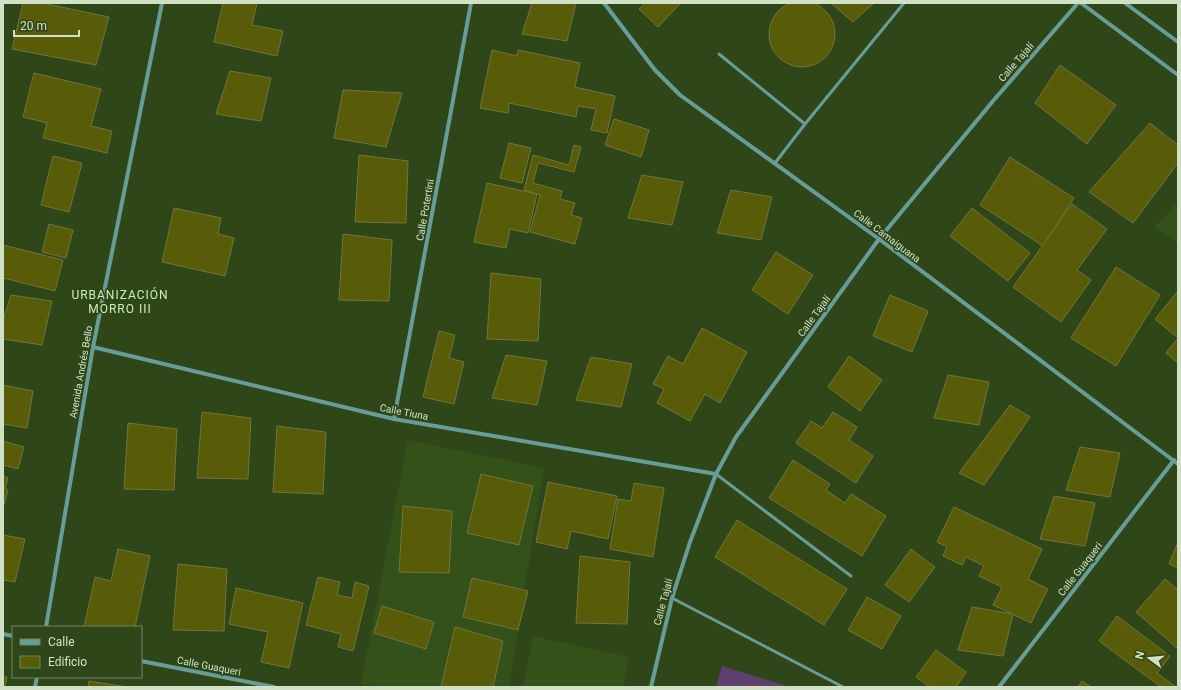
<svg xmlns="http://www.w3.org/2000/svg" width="1181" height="690" font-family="Roboto,sans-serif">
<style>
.built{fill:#35511a}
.green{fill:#5d406e}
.building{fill:#585b07;stroke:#71753d}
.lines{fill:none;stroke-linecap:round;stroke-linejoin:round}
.lane{stroke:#689c99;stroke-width:3}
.street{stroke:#689c99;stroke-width:4}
.labels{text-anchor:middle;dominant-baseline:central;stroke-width:3.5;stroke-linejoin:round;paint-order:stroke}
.street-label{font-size:10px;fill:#d1e1c6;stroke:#2f4718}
.quarter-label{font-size:12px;letter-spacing:1px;fill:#ceedb7;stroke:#2f4718}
</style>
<rect width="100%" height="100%" fill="#2f4718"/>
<g class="built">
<path d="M1178 202V243L1155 227Z"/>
<path d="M408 440 544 468 509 687H380L361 684Z"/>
<path d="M533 636 628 657 624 687H523Z"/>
</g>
<path class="green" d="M722 666 790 687H716Z"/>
<g class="building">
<circle cx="802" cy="34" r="33"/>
<path d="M23 3H42L109 17 96 65 12 49Z"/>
<path d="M223 3H257L252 25 283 31 277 56 214 42Z"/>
<path d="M532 3H576L567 41 522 34Z"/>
<path d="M645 3H680V4L658 27 639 9Z"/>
<path d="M831 3H874L853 22Z"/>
<path d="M492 50 517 56 518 50 580 63 575 87 615 96 607 133 591 130 596 109 578 106 576 117 509 103 508 113 480 108Z"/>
<path d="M1060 65 1116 105 1087 144 1035 103Z"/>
<path d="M230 71 271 78 261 121 216 114Z"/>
<path d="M34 73 101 89 91 126 112 131 107 153 43 138 47 123 23 117Z"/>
<path d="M343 90 402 93 386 147 334 138Z"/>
<path d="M614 119 649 130 641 157 605 145Z"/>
<path d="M1150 123 1178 145V163L1133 223 1089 192Z"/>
<path d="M509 143 531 148 522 183 500 178Z"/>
<path d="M574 145 581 147 574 172 538 163 533 183 562 191 560 199 575 203 571 215 582 218 575 244 530 232 540 195 524 190 533 155 569 165Z"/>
<path d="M359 155 408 161 406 223 355 222Z"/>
<path d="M53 156 82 163 69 212 41 205Z"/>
<path d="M1010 157 1074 198 1043 246 980 205Z"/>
<path d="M642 175 683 182 672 225 628 218Z"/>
<path d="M487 183 537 194 528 233 510 229 506 248 474 242Z"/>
<path d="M731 190 772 197 761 240 717 233Z"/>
<path d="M1072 204 1107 229 1077 270 1091 280 1061 322 1013 287Z"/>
<path d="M174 208 221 218 218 234 234 238 225 276 162 262Z"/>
<path d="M972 208 1030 253 1008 281 950 236Z"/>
<path d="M49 224 73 230 66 258 42 252Z"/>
<path d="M343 234 392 240 389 301 339 300Z"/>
<path d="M3 245 63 260 55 291 3 278Z"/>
<path d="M776 252 813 275 788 314 752 290Z"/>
<path d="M1116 267 1160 295 1116 366 1071 338Z"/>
<path d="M491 273 541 279 538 341 487 339Z"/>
<path d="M1178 291V363L1166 353 1178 338 1155 319Z"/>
<path d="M11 295 52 301 42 345 3 339V320Z"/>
<path d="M890 295 928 311 912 352 873 336Z"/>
<path d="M702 328 747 352 720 403 705 394 690 421 657 403 664 389 653 384 668 356 683 364Z"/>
<path d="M439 331 455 335 449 358 464 362 454 404 423 397Z"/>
<path d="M506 355 547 361 537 405 492 398Z"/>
<path d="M849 356 882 380 860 411 828 387Z"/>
<path d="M591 357 632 364 621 407 576 400Z"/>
<path d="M948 375 989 382 979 425 934 418Z"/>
<path d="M3 385 33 391 27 428 3 424Z"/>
<path d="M1010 405 1030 417 984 485 959 473Z"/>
<path d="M202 412 251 418 248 479 197 478Z"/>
<path d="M833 412 857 427 849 440 873 456 856 483 796 443 811 421 822 428Z"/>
<path d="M128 423 177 429 174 490 124 489Z"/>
<path d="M277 426 326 432 323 494 273 492Z"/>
<path d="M3 441 24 447 18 469 3 465Z"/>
<path d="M1080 447 1120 453 1110 497 1066 490Z"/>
<path d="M793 460 830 484 826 490 845 503 851 494 886 516 862 556 769 498Z"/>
<path d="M481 474 533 486 519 545 467 533Z"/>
<path d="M3 476 8 478 5 489 8 490 3 508Z"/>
<path d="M548 482 617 496 608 539 571 531 567 549 536 542Z"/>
<path d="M634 483 664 488 653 557 610 549 618 499 631 501Z"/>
<path d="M1054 496 1095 503 1085 546 1040 539Z"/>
<path d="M403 506 452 511 449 573 399 572Z"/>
<path d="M954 507 1042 549 1028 579 1048 589 1031 623 993 605 1002 587 979 576 984 566 966 557 962 565 943 556 947 547 937 542Z"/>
<path d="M737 520 847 589 824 625 715 557Z"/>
<path d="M3 535 25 539 15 582 3 580Z"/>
<path d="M1178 542V568L1169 564Z"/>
<path d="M118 549 150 556 135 627H84L95 577 111 581Z"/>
<path d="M911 549 935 567 909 602 885 585Z"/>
<path d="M580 556 630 562 627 624 576 623Z"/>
<path d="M178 564 227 569 224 631 173 630Z"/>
<path d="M318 577 340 582 337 595 352 598 355 582 369 586 353 651 338 647 341 634 306 625Z"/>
<path d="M472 578 528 591 518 630 463 617Z"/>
<path d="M1165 579 1178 590V649L1136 612Z"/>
<path d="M236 588 303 603 289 668 261 662 268 632 229 624Z"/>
<path d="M867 597 901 616 882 649 848 630Z"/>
<path d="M382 606 434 622 426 649 374 633Z"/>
<path d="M972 607 1013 614 1003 656 958 650Z"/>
<path d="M1117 616 1170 656 1157 673 1176 687H1161L1099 641Z"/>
<path d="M455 627 503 641 493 687H441Z"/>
<path d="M936 650 966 672 956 687H930L916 677Z"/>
<path d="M3 677H7L5 687H3Z"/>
<path d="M89 681 127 687H88Z"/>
<path d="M1082 681 1091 687H1078Z"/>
</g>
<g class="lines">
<g class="lane">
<path d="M719 54 805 124"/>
<path d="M775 163 805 124 904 3"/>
<path d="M716 474 851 576"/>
<path d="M672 598 843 687"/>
</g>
<g class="street">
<path d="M604 3 655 70 680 95 879 239 1178 464"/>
<path d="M1081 3 1178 75"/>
<path d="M1125 3 1178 42"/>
<path d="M93 347 394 419 716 474"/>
<path d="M394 419 471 3"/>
<path d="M46 627 93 347 162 3"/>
<path d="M3 634 13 636"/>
<path d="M141 661 274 687"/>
<path d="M35 687 37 677"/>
<path d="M651 687 672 598 690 542 716 474 736 437 879 239 993 101 1078 3"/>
<path d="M999 687 1174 460"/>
</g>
</g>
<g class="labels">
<g class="street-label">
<text transform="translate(1016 62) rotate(-49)">Calle Tajalí</text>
<text transform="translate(425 210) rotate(-80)">Calle Potertini</text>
<text transform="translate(887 236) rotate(37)">Calle Camaiguana</text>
<text transform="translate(814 316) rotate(-54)">Calle Tajalí</text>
<text transform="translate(81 372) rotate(-80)">Avenida Andrés Bello</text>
<text transform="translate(404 412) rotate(11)">Calle Tiuna</text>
<text transform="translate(1080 569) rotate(-52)">Calle Guaqueri</text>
<text transform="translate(663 602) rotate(-75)">Calle Tajalí</text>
<text transform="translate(209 666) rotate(11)">Calle Guaqueri</text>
</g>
<g class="quarter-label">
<text x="120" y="295">URBANIZACIÓN<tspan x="120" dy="14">MORRO III</tspan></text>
</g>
</g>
<rect width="1181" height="690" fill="none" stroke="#d1e1c6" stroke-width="8"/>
<rect x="12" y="626" width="130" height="52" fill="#2f4718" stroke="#70855e"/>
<rect x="20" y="639" width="20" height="6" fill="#689c99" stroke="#70855e"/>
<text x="48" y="646" font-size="12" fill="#d1e1c6">Calle</text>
<rect x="20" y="656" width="20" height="12" fill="#585b07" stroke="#70855e"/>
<text x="48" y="666" font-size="12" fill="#d1e1c6">Edificio</text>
<g transform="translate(1149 658) rotate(286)" stroke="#2f4718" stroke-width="3" paint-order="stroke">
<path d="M0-3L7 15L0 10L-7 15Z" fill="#d1e1c6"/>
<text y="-6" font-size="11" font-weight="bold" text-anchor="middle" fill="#d1e1c6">N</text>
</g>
<path d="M14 30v6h65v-6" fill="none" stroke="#d1e1c6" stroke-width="2"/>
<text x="20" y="30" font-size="12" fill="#d1e1c6" stroke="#2f4718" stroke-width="3" paint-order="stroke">20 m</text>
</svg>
